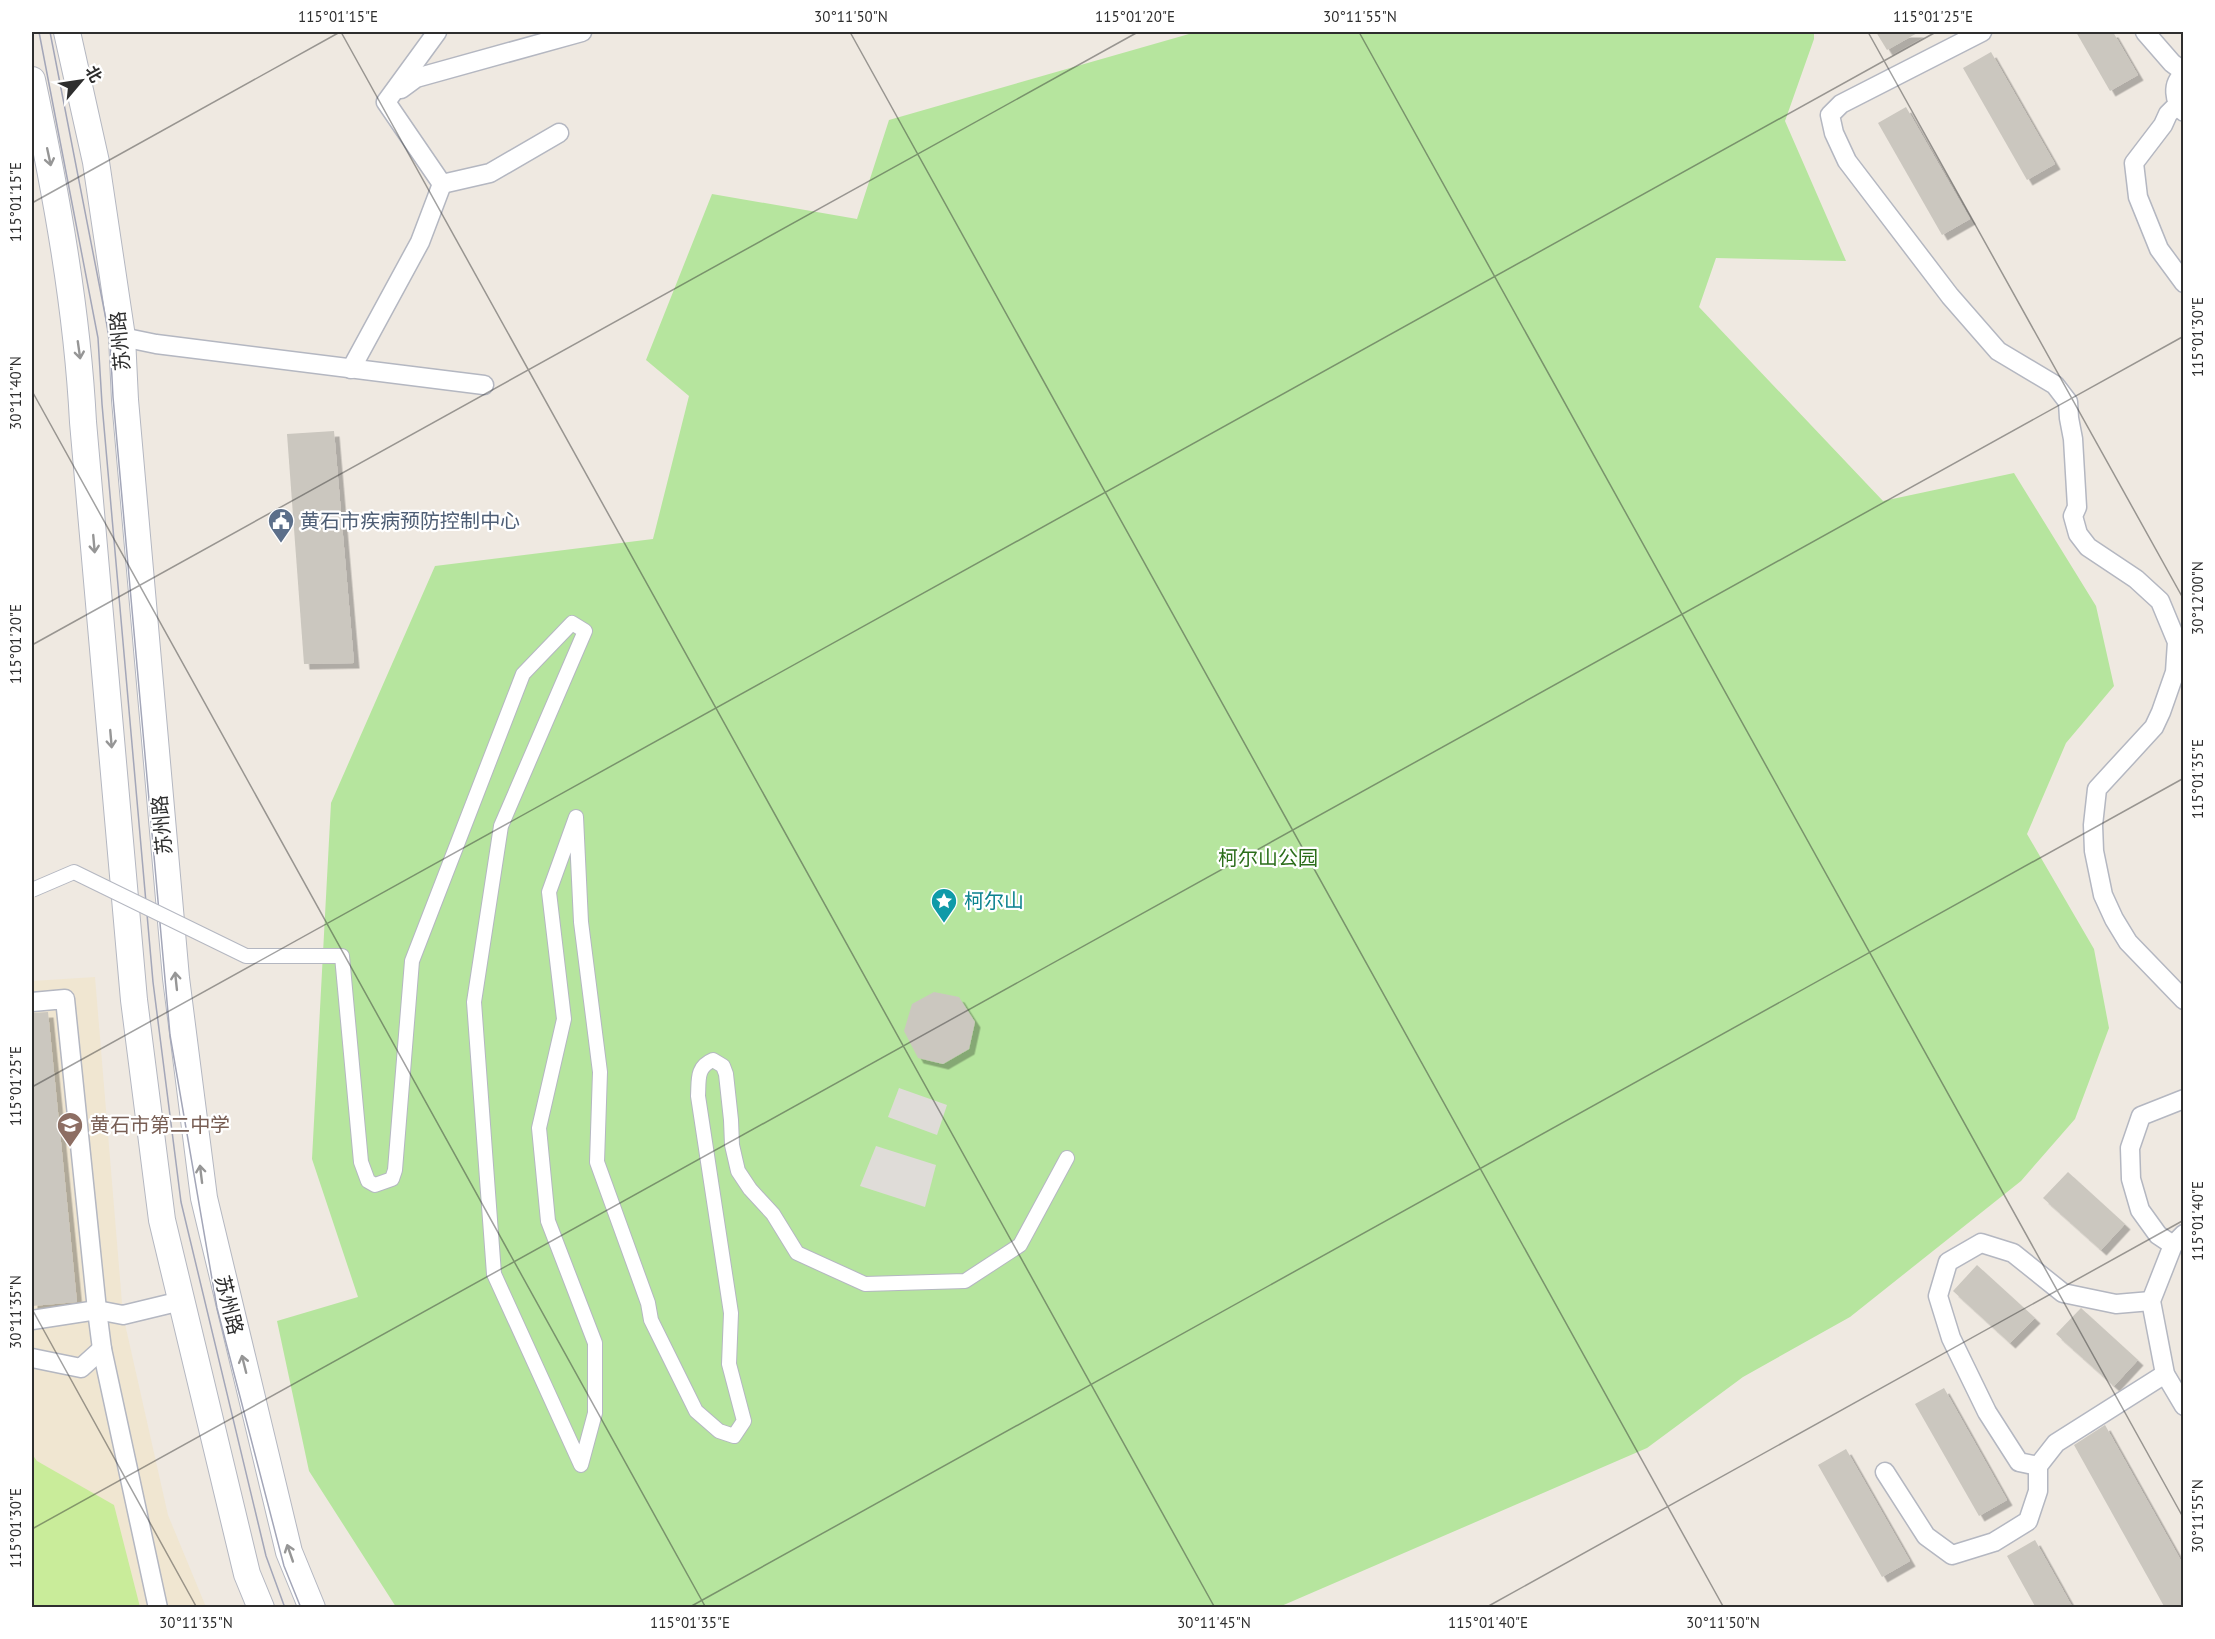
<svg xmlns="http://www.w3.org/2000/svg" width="2215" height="1639" font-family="'PT Sans','Noto Sans SC',sans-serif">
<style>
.education{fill:#f0e6d1}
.green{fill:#b6e59e}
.pitch{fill:#c9ec9a}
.plaza{fill:#dfdcd8}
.building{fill:#cbc7bf;filter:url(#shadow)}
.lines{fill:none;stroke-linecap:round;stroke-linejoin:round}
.pedestrian-casing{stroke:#b4b7c1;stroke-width:16}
.minor-casing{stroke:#b4b7c1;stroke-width:21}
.secondary-casing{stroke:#b4b7c1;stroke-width:28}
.pedestrian{stroke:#fff;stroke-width:14}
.minor{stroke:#fff;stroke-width:18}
.secondary{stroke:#fff;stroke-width:26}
.tram{stroke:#a3a6b8;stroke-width:1.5}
.pedestrian-bridge-casing{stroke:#b4b7c1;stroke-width:16;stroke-linecap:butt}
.pedestrian-bridge{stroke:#fff;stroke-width:14}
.oneway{stroke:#969696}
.ticks{fill:none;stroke:#2e2e2e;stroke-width:1.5;stroke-opacity:0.45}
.labels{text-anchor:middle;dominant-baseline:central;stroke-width:4.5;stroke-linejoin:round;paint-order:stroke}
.street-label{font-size:20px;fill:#2e2e2e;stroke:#fff}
.service-label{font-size:20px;fill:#4e5e75;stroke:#fff;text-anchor:start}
.park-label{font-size:20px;fill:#2c6e1b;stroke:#fff}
.culture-label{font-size:20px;fill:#0d838f;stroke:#fff;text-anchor:start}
.education-label{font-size:20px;fill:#785e54;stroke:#fff;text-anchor:start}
.neatline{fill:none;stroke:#2e2e2e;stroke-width:2}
.ticks-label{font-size:15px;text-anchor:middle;fill:#2e2e2e}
</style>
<defs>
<filter id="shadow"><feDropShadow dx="5.5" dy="5.5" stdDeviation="0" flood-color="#0004"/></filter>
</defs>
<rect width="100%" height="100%" fill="#efe9e1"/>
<path class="education" d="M95 977 123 1315 168 1515 206 1607 32 1608V981Z"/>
<path class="green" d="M1196 32H1814V39L1785 121 1846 261 1716 258 1699 307 1883 501 2014 473 2096 606 2114 686 2066 743 2027 834 2094 949 2109 1028 2075 1119 2021 1181 1850 1317 1743 1377 1647 1448 1279 1607H396L309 1471 277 1321 358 1297 312 1159 331 803 435 566 653 539 689 396 646 360 712 194 857 219 889 120Z"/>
<path class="pitch" d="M32 1454 37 1461 114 1505 140 1607H32Z"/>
<g class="plaza">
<path d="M899 1088 947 1105 937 1135 888 1117Z"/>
<path d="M876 1146 936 1165 925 1207 860 1186Z"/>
</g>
<g class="building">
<path d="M1876 32H1919L1887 50Z"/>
<path d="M2076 32H2113L2138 75 2110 91Z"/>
<path d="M1991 52 2055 164 2027 180 1963 68Z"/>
<path d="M1906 107 1970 219 1942 235 1878 123Z"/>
<path d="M334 431 354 663 304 664 287 434Z"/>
<path d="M934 992 959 997 975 1022 969 1049 943 1064 918 1058 904 1031 912 1004Z"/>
<path d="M48 1012 77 1302 32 1306V1013Z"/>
<path d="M2068 1172 2125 1224 2101 1250 2043 1198Z"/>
<path d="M1977 1265 2035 1318 2010 1343 1953 1291Z"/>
<path d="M2081 1308 2138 1360 2114 1386 2056 1334Z"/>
<path d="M1944 1388 2007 1500 1979 1516 1915 1404Z"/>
<path d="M2105 1425 2184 1566V1604L2176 1608H2165L2074 1445Z"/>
<path d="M1846 1449 1910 1561 1882 1577 1818 1465Z"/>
<path d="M2035 1540 2073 1608H2036L2007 1556Z"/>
</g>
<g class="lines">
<g class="pedestrian-casing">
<path id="pedestrian" d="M320 956H342L361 1162 368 1181 375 1185 392 1179 395 1170 412 961 523 674 572 623 585 631 501 826 474 1002 494 1274 581 1465 595 1413V1343L548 1221 539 1128 564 1019 549 892 576 817 581 922 600 1072 597 1162 648 1303 651 1320 696 1411 719 1431 734 1436 744 1421 729 1364 731 1313 698 1096C699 1080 696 1067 713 1060L723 1066 726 1074 731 1120 732 1145 738 1171 750 1189 773 1214 797 1253 865 1284 965 1281 1020 1245 1067 1158"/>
</g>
<g class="minor-casing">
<g id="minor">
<path d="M1982 32 1841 104 1830 115 1834 133 1847 161 1950 296 1998 351 2055 385 2068 402 2069 418 2073 439 2077 507 2073 516 2078 534 2088 547 2136 579 2160 601 2177 642 2175 672 2161 712 2154 727 2097 789 2093 825 2094 851 2103 895 2114 919 2128 942 2184 1000"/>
<path d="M2145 32 2172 63 2184 72"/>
<path d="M2184 74C2171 84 2174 101 2184 112"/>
<path d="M401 89 416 78 582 32"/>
<path d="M2177 105 2168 114 2163 125 2134 163 2138 197 2159 249 2184 283"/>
<path d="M442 184 490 173 559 133"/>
<path d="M122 337 156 344 484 385"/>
<path d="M351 369 420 242 442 184 386 102 437 32"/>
<path d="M32 1002 65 999 97 1310 102 1349 158 1608"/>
<path d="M2184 1234 2173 1245 2151 1301 2165 1374 2184 1406"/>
<path d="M2173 1245 2158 1235 2140 1210 2131 1179 2130 1148 2141 1116 2184 1099"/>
<path d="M32 1320 97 1310 123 1315 181 1301"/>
<path d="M32 1358 81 1368 102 1349"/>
<path d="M2038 1466 2019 1462 1987 1412 1951 1338 1938 1296 1948 1262 1981 1243 2013 1253 2063 1293 2116 1304 2151 1301"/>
<path d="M1885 1472 1926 1536 1952 1555 1994 1542 2028 1521 2038 1491V1466L2056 1443 2165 1374"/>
</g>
</g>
<g class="secondary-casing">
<g id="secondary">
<path d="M67 32 96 162 122 337 125 400 176 978 204 1198 289 1552 312 1608"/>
<path d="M32 80C56 193 77 307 83 422L134 1000 162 1220 247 1574 261 1608"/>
</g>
</g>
<use href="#pedestrian" class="pedestrian"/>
<use href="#minor" class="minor"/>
<use href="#secondary" class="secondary"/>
<g class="tram">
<path d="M39 32 98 338 102 404 153 982 181 1202 266 1556 285 1608"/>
<path d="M50 32 110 340 113 397 170 1035 217 1308 284 1566 301 1608"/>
</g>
<g class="pedestrian-bridge-casing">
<path id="pedestrian-bridge" d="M32 890 74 872 246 956H320"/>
</g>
<use href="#pedestrian-bridge" class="pedestrian-bridge"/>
</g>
<defs><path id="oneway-shaft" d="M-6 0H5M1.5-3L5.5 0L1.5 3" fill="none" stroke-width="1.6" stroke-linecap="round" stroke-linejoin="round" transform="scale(1.5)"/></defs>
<g class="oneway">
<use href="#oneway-shaft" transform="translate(49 157) rotate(78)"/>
<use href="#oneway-shaft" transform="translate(79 350) rotate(82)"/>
<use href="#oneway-shaft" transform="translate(94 544) rotate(85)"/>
<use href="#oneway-shaft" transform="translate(111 739) rotate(85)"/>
<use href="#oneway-shaft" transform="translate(176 981) rotate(-96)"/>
<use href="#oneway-shaft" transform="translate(201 1174) rotate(-97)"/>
<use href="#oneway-shaft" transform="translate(244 1364) rotate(-104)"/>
<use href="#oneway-shaft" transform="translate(290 1553) rotate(-109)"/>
</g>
<path class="ticks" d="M341 32 1215 1608M850 32 1724 1608M1359 32 2184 1519M1868 32 2184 600M32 203 340 32M32 391 706 1608M32 645 1138 32M32 1087 1936 32M32 1309 197 1608M32 1529 2184 336M688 1608 2184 778M1485 1608 2184 1220"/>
<defs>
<g id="civic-pin" transform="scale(1.35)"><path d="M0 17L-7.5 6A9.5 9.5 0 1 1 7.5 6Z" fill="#5c6f8a" stroke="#fff"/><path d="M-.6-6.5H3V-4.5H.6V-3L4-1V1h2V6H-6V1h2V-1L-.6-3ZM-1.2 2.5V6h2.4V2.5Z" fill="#fff"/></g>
<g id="sight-pin" transform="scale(1.35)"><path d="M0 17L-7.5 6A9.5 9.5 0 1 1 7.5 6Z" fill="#0f9aa8" stroke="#fff"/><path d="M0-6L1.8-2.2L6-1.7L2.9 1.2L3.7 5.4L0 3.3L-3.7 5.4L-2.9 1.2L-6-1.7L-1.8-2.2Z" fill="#fff"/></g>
<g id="school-pin" transform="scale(1.35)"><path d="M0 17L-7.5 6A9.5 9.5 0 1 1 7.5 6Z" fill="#8d6e63" stroke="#fff"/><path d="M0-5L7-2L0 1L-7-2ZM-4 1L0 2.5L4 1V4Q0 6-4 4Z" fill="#fff"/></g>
</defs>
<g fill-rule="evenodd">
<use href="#civic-pin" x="281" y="521"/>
<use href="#sight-pin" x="944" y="901"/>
<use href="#school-pin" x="70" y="1125"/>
</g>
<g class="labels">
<g class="street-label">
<text transform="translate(120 341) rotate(-95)">苏州路</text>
<text transform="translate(162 825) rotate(-95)">苏州路</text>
<text transform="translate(229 1305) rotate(76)">苏州路</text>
</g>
<g class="service-label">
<text x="300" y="521">黄石市疾病预防控制中心</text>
</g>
<g class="park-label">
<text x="1268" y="858">柯尔山公园</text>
</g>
<g class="culture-label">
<text x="964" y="901">柯尔山</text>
</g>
<g class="education-label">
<text x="90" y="1125">黄石市第二中学</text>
</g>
</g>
<rect width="2215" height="1639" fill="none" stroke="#ffffff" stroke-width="66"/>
<g transform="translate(81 81) rotate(61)" stroke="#ffffff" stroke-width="4.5" paint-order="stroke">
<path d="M0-4.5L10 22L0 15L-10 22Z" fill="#2e2e2e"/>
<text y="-9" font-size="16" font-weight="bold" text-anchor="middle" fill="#2e2e2e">北</text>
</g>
<rect x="33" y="33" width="2149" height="1573" class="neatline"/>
<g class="ticks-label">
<text x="338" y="22">115°01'15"E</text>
<text x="851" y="22">30°11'50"N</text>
<text x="1135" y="22">115°01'20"E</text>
<text x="1360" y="22">30°11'55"N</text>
<text x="1933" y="22">115°01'25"E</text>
<text transform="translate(16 202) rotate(-90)" y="5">115°01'15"E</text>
<text transform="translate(2198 337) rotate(-90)" y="5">115°01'30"E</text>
<text transform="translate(16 393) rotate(-90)" y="5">30°11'40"N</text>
<text transform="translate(2198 598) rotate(-90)" y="5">30°12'00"N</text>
<text transform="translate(16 644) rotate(-90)" y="5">115°01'20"E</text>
<text transform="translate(2198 779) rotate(-90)" y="5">115°01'35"E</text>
<text transform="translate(16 1086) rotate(-90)" y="5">115°01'25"E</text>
<text transform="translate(2198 1221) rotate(-90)" y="5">115°01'40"E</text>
<text transform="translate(16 1312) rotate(-90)" y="5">30°11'35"N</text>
<text transform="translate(2198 1516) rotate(-90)" y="5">30°11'55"N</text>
<text transform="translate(16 1528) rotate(-90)" y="5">115°01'30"E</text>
<text x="196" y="1628">30°11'35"N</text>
<text x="690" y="1628">115°01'35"E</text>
<text x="1214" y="1628">30°11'45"N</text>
<text x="1488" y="1628">115°01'40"E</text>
<text x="1723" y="1628">30°11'50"N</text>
</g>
</svg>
